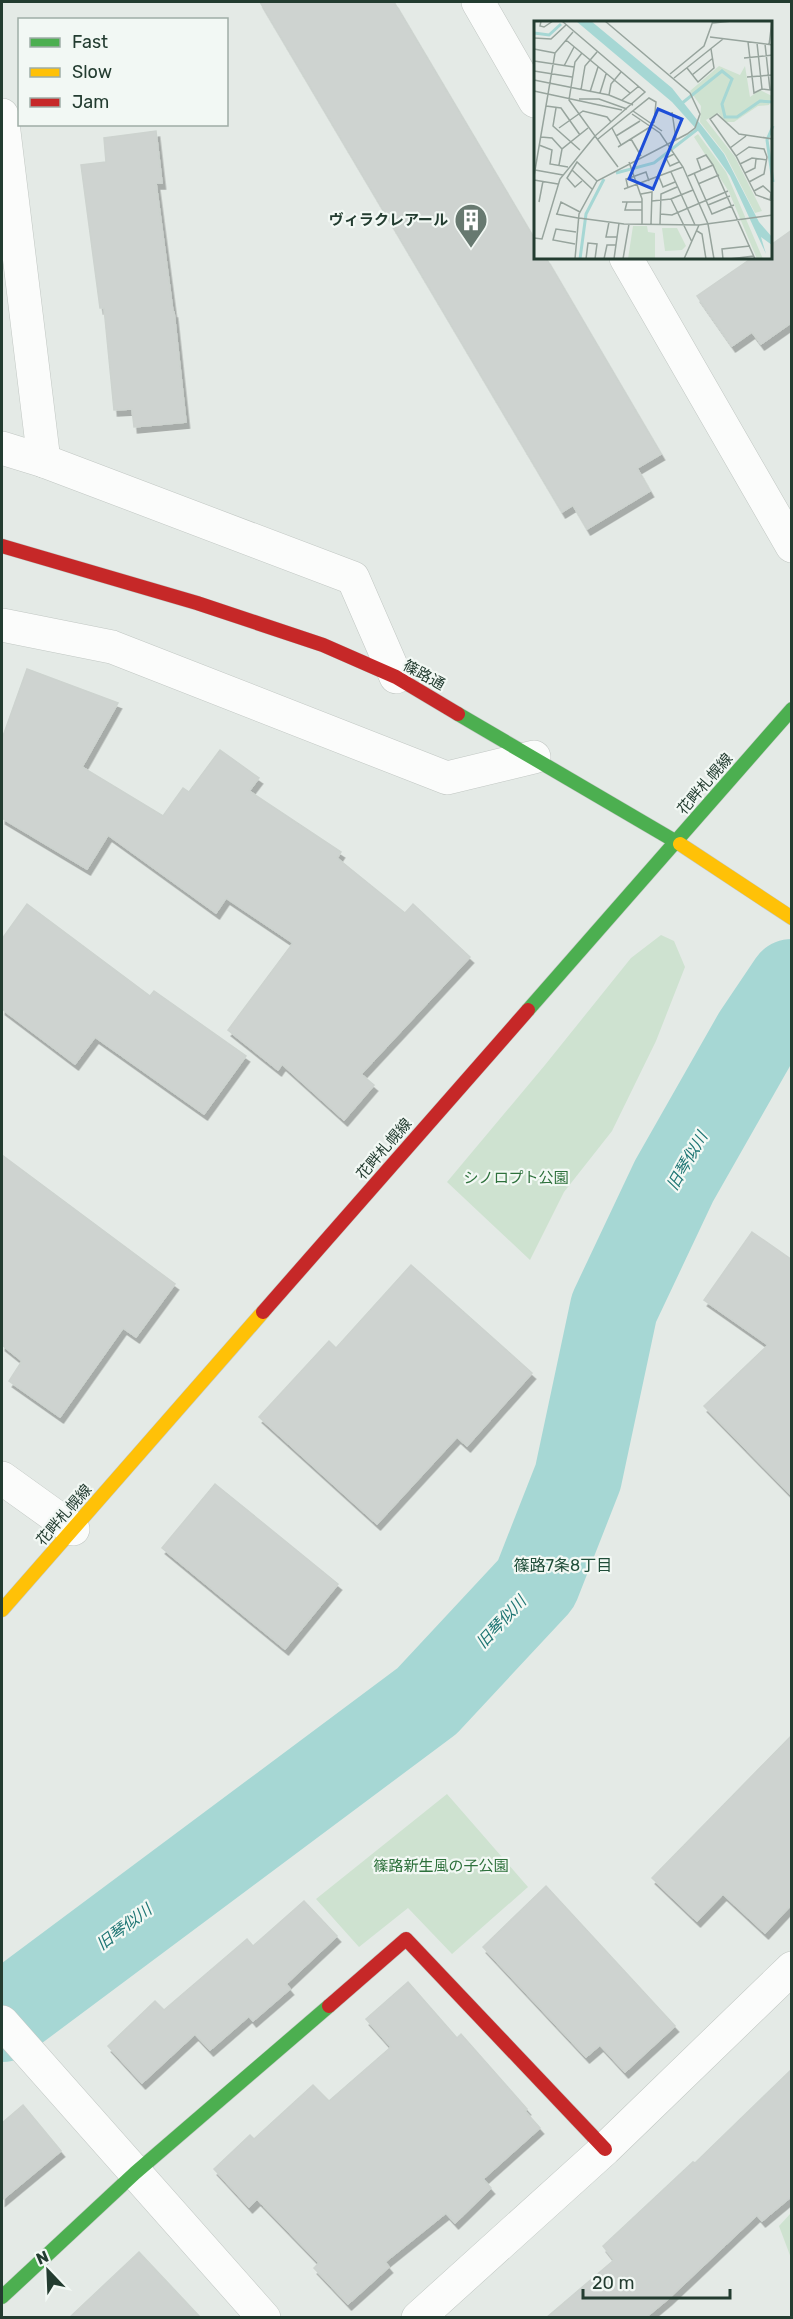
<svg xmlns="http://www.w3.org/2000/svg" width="793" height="2319" font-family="Rubik,'Noto Sans JP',sans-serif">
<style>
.green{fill:#cee2d0}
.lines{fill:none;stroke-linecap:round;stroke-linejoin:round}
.river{stroke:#a6d7d4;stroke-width:88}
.building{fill:#ced3d0;stroke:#cdd3cf;stroke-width:1.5;filter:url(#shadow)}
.street-casing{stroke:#c1c7c3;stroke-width:34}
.fast-casing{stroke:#c0c7c3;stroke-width:15}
.slow-casing{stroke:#c0c7c3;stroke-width:15}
.jam-casing{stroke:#c0c7c3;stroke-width:15}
.street{stroke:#fbfcfb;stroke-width:33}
.fast{stroke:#4caf50;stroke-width:14}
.slow{stroke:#ffc107;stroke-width:14}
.jam{stroke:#c62828;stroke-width:14}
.labels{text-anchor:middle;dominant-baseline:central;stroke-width:4.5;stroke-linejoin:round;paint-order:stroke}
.poi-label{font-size:15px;font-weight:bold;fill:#233c30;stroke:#f2f8f4;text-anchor:end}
.street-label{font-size:15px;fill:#233c30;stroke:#f2f8f4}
.park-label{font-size:15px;fill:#2e713c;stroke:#f2f8f4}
.water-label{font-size:16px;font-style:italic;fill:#1f7674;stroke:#f2f8f4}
.neighbourhood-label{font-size:16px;fill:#1f4d39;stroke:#f2f8f4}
.inset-river{fill:none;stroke:#a6d7d4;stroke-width:3}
.inset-road{fill:none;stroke:#97a49d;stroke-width:1.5}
.view{fill:#1d4ed8;fill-opacity:0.15;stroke:#1d4ed8;stroke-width:3}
.inset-edge{fill:none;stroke:#233c30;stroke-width:3}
</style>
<defs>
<filter id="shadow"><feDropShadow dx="3.5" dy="6" stdDeviation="0" flood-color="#0004"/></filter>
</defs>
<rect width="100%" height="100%" fill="#e4eae6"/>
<g class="green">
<path d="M661 935 674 941 685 967 656 1041 612 1131 564 1192 530 1260 447 1182 545 1065 631 958Z"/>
<path d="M447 1794 528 1887 452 1954 408 1908 359 1947 316 1899Z"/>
<path d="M791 2213V2258L779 2226Z"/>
</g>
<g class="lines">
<path class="river" d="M2 2018 427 1701 536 1584 578 1477 614 1308 674 1181 757 1035 792 983"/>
</g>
<g class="building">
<path d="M260 2H394L535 240V258H546L661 454 637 468 650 491 587 529 573 505 562 512Z"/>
<path d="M156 131 162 183H156L173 312H174L186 422 134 427 132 409 114 410 104 308H100L81 165 106 162 104 138Z"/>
<path d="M792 230V322L761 344 752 332 732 346 697 296 752 258H771V245Z"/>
<path d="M27 669 118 703 82 767 163 816 183 788 189 792 220 750 259 778 249 791 341 852 337 858 405 913 413 904 470 957 361 1074 374 1085 344 1120 282 1064 278 1070 228 1030 293 943 226 898 216 913 108 835 87 869 2 818V739Z"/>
<path d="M27 904 150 996 154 991 246 1056 204 1114 95 1037 75 1064 2 1009V939Z"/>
<path d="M2 1155 175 1284 136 1337 123 1328 60 1417 9 1381 22 1361 2 1345Z"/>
<path d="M752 1232 792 1260V1496L704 1406 768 1345 704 1300Z"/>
<path d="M411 1265 532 1373 467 1446 457 1437 377 1524 259 1417 329 1341 336 1348Z"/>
<path d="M215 1484 338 1584 285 1649 162 1548Z"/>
<path d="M792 1735V1904L765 1933 723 1894 697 1921 652 1878Z"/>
<path d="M546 1886 675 2026 625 2072 600 2045 586 2057 483 1947Z"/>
<path d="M304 1901 337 1936 286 1984 290 1989 253 2021 249 2016 210 2050 195 2034 142 2083 108 2046 155 2001 164 2010 247 1939 253 1946Z"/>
<path d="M408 1982 457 2038 461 2034 527 2109 525 2111 540 2128 483 2179 491 2188 455 2223 446 2213 385 2262 389 2267 348 2304 314 2268 319 2263 257 2199 249 2207 214 2169 250 2135 254 2139 313 2085 329 2101 391 2047 366 2019Z"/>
<path d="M792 2069V2196L762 2221 757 2215 668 2299 645 2318H546L614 2260 603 2246 693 2162 695 2163Z"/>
<path d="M23 2105 61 2151 2 2200V2123Z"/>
<path d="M139 2252 201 2318H69Z"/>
</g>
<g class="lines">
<g class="street-casing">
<g id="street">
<path d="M478 2 535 101"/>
<path d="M2 115 44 461"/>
<path d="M626 258 792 546"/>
<path d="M2 448 44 461 353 578 396 677"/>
<path d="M2 625 112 647 447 778 534 757"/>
<path d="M2 1478 73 1529"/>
<path d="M2 2022 264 2318"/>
<path d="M418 2318 605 2149 792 1968"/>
</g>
</g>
<g class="fast-casing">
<g id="fast">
<path d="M458 714 680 844"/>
<path d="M528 1010 792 709"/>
<path d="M2 2297 135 2173 329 2006"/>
</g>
</g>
<g class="slow-casing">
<g id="slow">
<path d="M680 844 792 918"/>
<path d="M2 1610 263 1312"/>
</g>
</g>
<g class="jam-casing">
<g id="jam">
<path d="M2 546 197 603 323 645 396 677 458 714"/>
<path d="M263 1312 528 1010"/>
<path d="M329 2006 406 1939 605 2149"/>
</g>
</g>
<use href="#street" class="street"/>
<use href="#fast" class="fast"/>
<use href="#slow" class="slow"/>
<use href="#jam" class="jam"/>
</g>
<defs>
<g id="building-pin" transform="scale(1.725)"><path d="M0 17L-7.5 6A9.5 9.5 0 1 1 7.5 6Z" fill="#677970" stroke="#f2f8f4"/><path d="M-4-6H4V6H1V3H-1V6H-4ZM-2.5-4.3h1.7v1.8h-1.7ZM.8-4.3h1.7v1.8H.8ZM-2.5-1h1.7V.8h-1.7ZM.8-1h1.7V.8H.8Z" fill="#fff"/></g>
</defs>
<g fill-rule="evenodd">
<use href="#building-pin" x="471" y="220"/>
</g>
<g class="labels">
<g class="poi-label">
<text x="448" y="220">ヴィラクレアール</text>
</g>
<g class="street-label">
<text transform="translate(424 675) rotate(29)">篠路通</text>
<text transform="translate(705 784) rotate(-49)">花畔札幌線</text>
<text transform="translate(384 1149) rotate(-49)">花畔札幌線</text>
<text transform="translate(64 1515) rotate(-49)">花畔札幌線</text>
</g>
<g class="park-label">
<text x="516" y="1178">シノロプト公園</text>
<text x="441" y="1866">篠路新生風の子公園</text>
</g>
<g class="water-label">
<text transform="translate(687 1161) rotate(-60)">旧琴似川</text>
<text transform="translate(501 1622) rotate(-47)">旧琴似川</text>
<text transform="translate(124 1927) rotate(-37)">旧琴似川</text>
</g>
<g class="neighbourhood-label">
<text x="563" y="1565">篠路7条8丁目</text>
</g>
</g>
<g transform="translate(534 21)">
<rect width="238" height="238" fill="#e4eae6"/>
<path d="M185 45 206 54 211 45 216 76 226 69 238 75 235 84 224 85 200 101H192L184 92 172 99 201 136 228 190 221 192 191 133 166 101 167 85 156 70ZM164 113 192 151 229 238H223L195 171 160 116ZM99 205H113L114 211 121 212V238H94ZM128 207H143L152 225 148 229 131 230Z" fill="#cee2d0"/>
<path d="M42 0H57L138 67 190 133 225 201 238 216V224L227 216 232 233 196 155 165 111 138 81Z" fill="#a6d7d4"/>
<path class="inset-river" d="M0 12 15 14 27 3M147 83 188 50 198 58 188 83 191 96H203L226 80 239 81M239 105 233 119 239 161M82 152 120 142 165 107M46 238 52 193 70 158"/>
<path class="inset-road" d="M7 0 6 5 10 6 19 0M28 0 111 71 61 115 35 79 41 41 48 32M179 2 198 0M176 16 239 24M0 17 17 18 32 4M32 19 96 72M214 21 220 72 228 68 223 22M235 24 238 0M0 28 21 32M210 37 239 34M0 40 40 46M30 45 40 26M153 47 164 61 180 47 177 28M0 50 38 56M136 53 170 25 179 0M158 54 179 37M213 56 239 54M140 57 189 18M0 59 75 74 99 84M228 68 236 69 231 23M47 69 51 45 63 31M0 70 88 89M56 71 64 46M66 72 72 53M75 74 77 63 87 51M45 78H65L93 88M88 79 105 65M12 85 27 87 46 114M22 87 19 105 46 129M99 90 128 110M138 91 142 118M98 93 126 112 149 146 174 203 180 238M25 107 49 90 73 96 77 101M78 107 87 124M82 115 106 100M7 116 18 117 28 128M64 118 115 77 122 81 120 102M97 118 107 135M239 118 205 113 183 93 176 98 202 135 222 174 239 180M5 124 18 129 16 143 34 146M84 126 116 106M196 127 212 115M140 133 132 137 136 145 145 141M202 135 215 126 230 128 233 136 230 153 215 161M95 141 108 178V203M206 143 218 137 233 139M25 144 28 128 54 107M1 149 29 154M38 149 58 168M167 149 163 138 172 134 179 144M137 151 161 204M160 152 178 193 200 184M211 152 221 147 222 138M0 155 21 32 39 11M154 155 179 144 221 238M125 156 129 166 141 161M0 159 24 163M48 160 41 166 33 157 43 141 63 160M164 163 185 154M94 167 92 158 101 155 112 151 115 160M90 168 149 146M220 170 229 165 237 172 236 180M107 173 118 171 117 203M118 180 137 178M5 181 9 160M88 181H108M93 181 91 189H108M174 184 196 175M22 193 44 197M23 193 27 181 46 191M126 193 138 194 194 170M45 197 90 203 165 204 239 194M75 201 72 216H83M126 203 127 173 143 166M163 210 168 213 172 238M0 217 8 218 26 158 61 115 84 146M158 221 137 178 159 169M41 223 19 219 22 208 42 211M41 238 45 193 63 160 153 113 161 107 166 93 156 72 71 0M52 238 54 222 63 223 61 238M70 238 73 224H82M80 238 85 202M89 238 95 203M150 238 165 204M189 238 188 228 216 225M195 238 220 235"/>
<path class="view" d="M124 88 148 98 119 168 95 158Z"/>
<rect width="238" height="238" class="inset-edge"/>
</g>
<rect width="793" height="2319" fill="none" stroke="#233c30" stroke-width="6"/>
<rect x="18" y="18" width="210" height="108" fill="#f2f8f4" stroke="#9fada6" stroke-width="1.5"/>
<rect x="30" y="38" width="30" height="9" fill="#4caf50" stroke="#9fada6" stroke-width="1.5"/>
<text x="72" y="48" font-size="18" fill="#233c30">Fast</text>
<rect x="30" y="68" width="30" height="9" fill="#ffc107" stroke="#9fada6" stroke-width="1.5"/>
<text x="72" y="78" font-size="18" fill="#233c30">Slow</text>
<rect x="30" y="98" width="30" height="9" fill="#c62828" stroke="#9fada6" stroke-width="1.5"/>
<text x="72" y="108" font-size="18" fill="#233c30">Jam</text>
<g transform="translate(48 2271) rotate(337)" stroke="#f2f8f4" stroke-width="4.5" paint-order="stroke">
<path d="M0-4.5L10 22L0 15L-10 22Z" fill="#233c30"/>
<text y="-9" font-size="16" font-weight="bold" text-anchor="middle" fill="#233c30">N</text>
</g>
<path d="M583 2289v9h147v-9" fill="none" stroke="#233c30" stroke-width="3"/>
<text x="592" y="2289" font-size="18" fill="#233c30" stroke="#f2f8f4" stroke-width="4.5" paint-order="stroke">20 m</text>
</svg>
